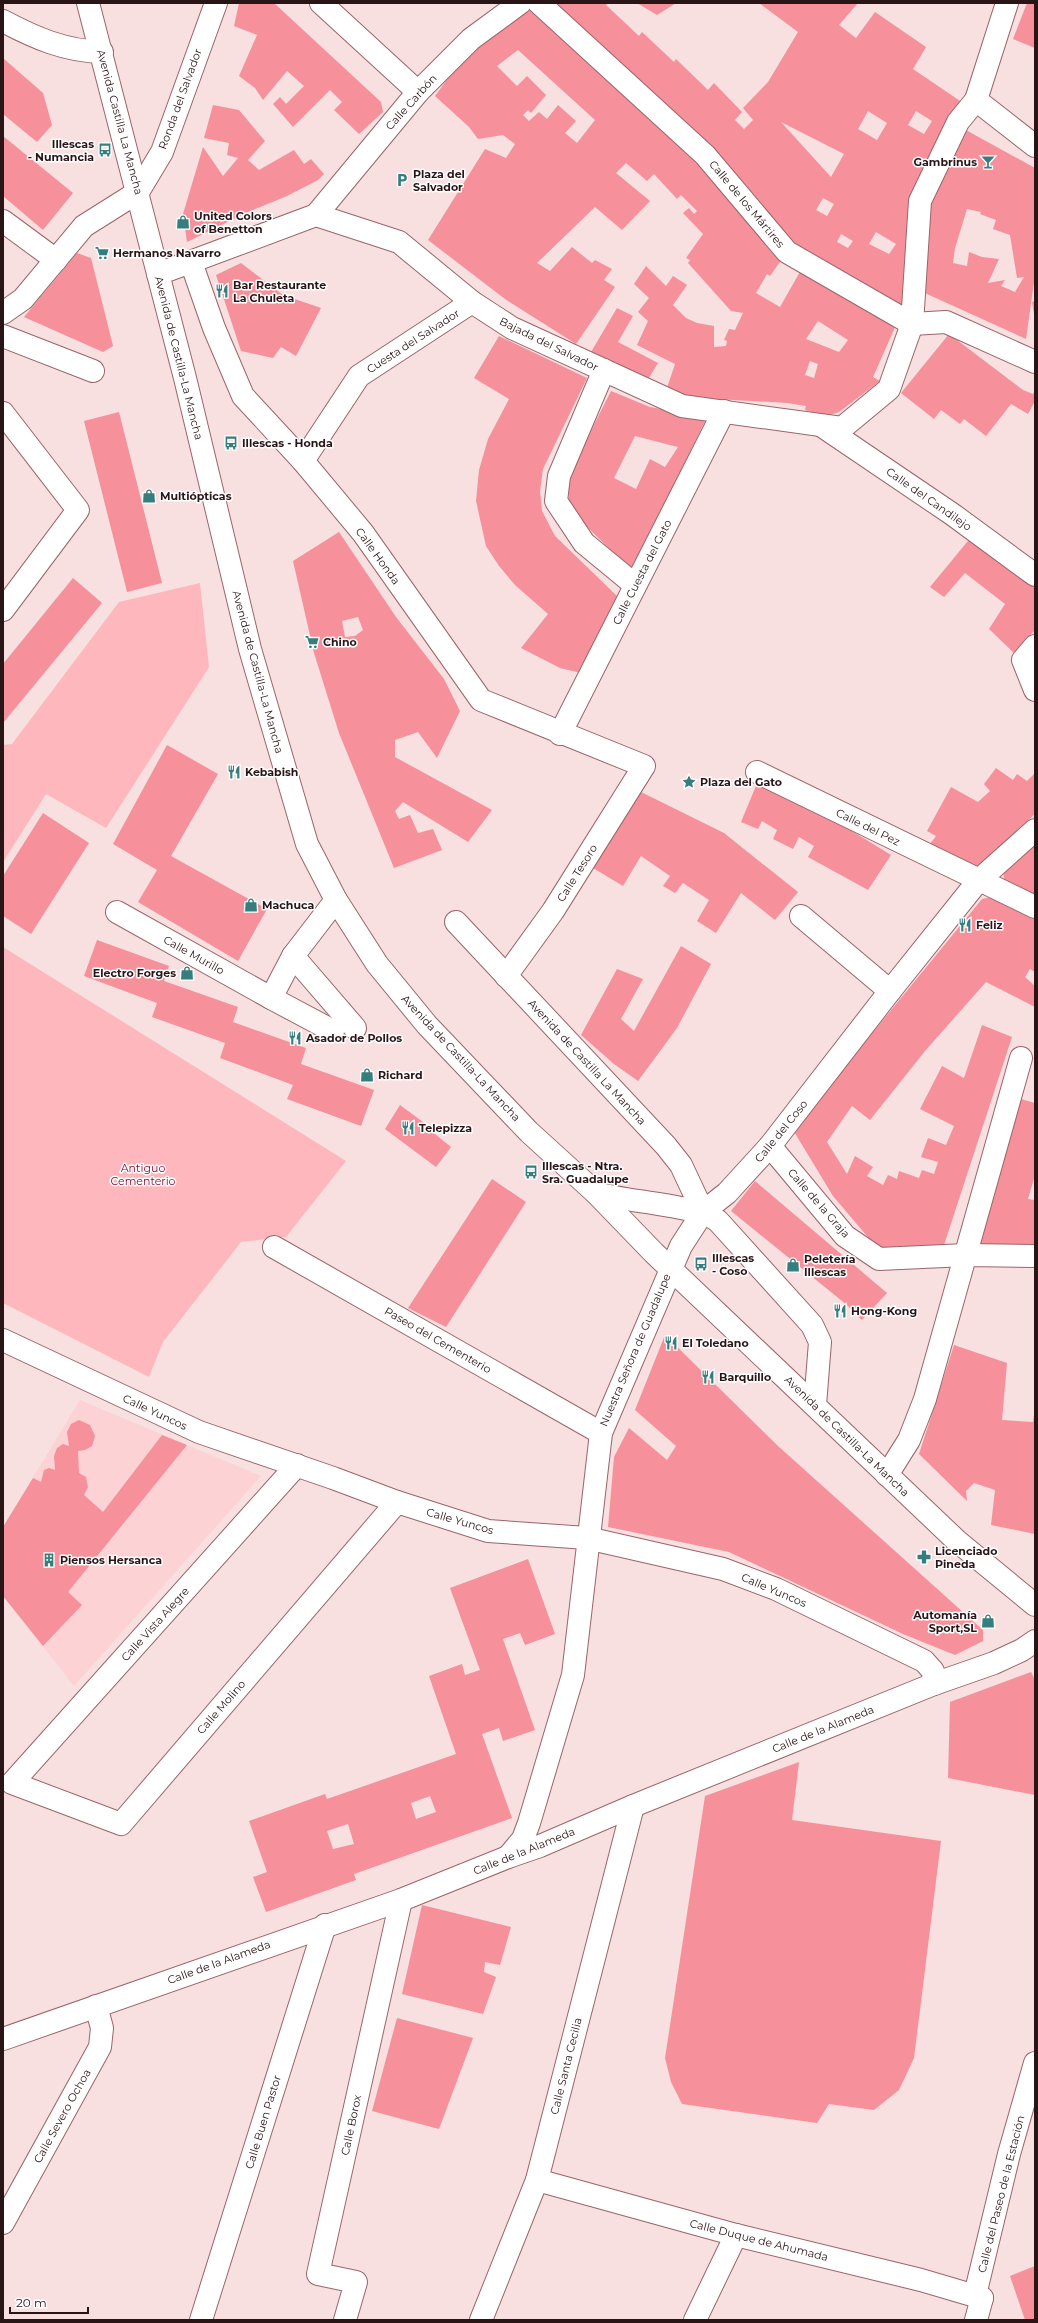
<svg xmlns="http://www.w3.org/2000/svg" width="1038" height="2323" font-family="Montserrat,sans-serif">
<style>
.built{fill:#fdd2d5}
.green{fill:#feb8bd}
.building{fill:#f6909a;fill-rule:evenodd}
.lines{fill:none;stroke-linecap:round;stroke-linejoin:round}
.minor-casing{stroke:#9a6569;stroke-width:24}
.major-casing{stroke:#9a6569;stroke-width:24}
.minor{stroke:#fff;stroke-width:22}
.major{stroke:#fff;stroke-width:22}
.labels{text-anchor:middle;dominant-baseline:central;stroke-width:3;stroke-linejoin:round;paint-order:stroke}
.street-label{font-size:11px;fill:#291416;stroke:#fff}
.poi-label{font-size:11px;font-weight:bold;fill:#291416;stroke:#fff;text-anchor:start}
.park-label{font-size:11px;fill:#870b2e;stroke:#fff}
</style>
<rect width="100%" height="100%" fill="#f8dfe0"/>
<path class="built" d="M80 1400 261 1476 74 1686 3 1596V1527Z"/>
<g class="green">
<path d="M200 583 209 667 106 828 46 794 3 862V745L12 744 119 602Z"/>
<path d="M3 947 346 1161 286 1237 241 1242 163 1342 149 1377 3 1303Z"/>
</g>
<g class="building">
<path d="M239 3H274L381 102 383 112 359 134 334 110 342 102 330 90 293 127 273 104 280 97 286 104 304 86 287 71 263 100 255 88 239 76 257 35 234 26Z"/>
<path d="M527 3 707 171 782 259 770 276 767 274 756 293 780 307 801 270 871 314 896 325 873 377 880 381 839 412 830 415 815 413 805 410 806 406 788 403 716 399 677 395 666 391 675 364 637 345 648 321 638 312 649 298 634 284 646 266 666 286 673 276 687 285 673 305 686 318 697 323 714 326V347L726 346 727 341 724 340 729 329 735 330 743 313 731 311 688 263 690 260 686 258 703 234 683 213 689 208 694 214 697 211 681 195 677 199 654 174 647 181 626 163 616 173 650 201 622 230 595 207 537 263 550 271 572 247 592 263 595 260 612 269 604 280 615 287 576 344 505 299 428 240 485 149 506 158 515 144 503 135 478 139 469 127 435 96 473 44ZM518 50 595 120 577 143 565 133 576 121 558 105 547 119 539 112 529 121 523 115 528 110 531 113 546 95 527 76 517 86 497 66ZM818 321 848 340 839 352 806 339ZM810 361 818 364 814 378 805 375Z"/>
<path d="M558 3H608L606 5 639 36 642 32 674 62 676 59 708 90 714 83 742 112 735 120 744 129 753 120 743 108 768 82 798 32 759 3H858L839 25 856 38 875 12 926 47 913 69 963 103 947 131 904 308 795 243 708 146 559 7ZM868 111 887 123 877 140 858 129ZM916 111 932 121 924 134 908 125ZM781 122 844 154 831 177ZM823 198 834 204 827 216 816 210ZM876 232 896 244 889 254 869 244ZM841 234 853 241 848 248 837 242Z"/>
<path d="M637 3H676L657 15Z"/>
<path d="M1027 3H1035V48L1013 39Z"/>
<path d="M3 58 43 93 52 125 37 142 3 114Z"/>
<path d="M213 105 239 110 265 141 248 160 259 170 294 150 304 164 311 159 324 174 318 180 287 196 248 212 187 242 183 214 203 147 223 176 238 158 227 155 229 143 204 138Z"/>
<path d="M964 129 1035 168V275L1026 339 916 289 929 197ZM967 209 981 212 980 214 996 220 993 229 1010 235 1017 278 1024 277 1015 292 1001 286 1005 280 988 283 999 259 982 257 969 252 967 266 953 263 955 248Z"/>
<path d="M3 136 73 193 43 230 3 196Z"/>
<path d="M77 253 91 258 113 346 103 352 24 317Z"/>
<path d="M241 263 283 295 321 308 296 356 281 347 273 358 241 351 216 275Z"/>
<path d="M1035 301V314H1034L1032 302Z"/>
<path d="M617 308 633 316 618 342 658 363 647 381 591 352Z"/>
<path d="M949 334 1023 390 1033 394 1035 391V401L1028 414 1011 404 986 436 964 419 960 424 941 410 934 419 901 393Z"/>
<path d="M499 336 587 378 543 469 540 491 542 511 555 536 617 596 581 673 560 668 521 648 548 614 515 585 499 566 486 546 476 501 479 470 488 439 509 399 474 378Z"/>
<path d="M611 391 650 407 707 417 632 571 573 513 569 504 568 476ZM635 436 678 447 665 467 650 459 636 489 614 478Z"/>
<path d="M119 412 162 583 127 592 84 421Z"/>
<path d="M339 532 396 617 444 679 460 711 437 758 418 732 395 740V757L492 810 468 842 403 802 395 811 399 819 410 815 418 833 433 829 442 850 394 868 339 733 314 653 293 561ZM358 617 363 630 355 636 345 637 342 621Z"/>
<path d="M972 536 1035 586V630L1014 653 989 629 1005 604 965 573 944 597 930 587Z"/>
<path d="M73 578 102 603 3 723V664Z"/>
<path d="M167 745 218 774 171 856 267 909 238 961 138 902 157 870 113 844Z"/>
<path d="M996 768 1013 780 1017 774 1027 781 1035 773V814L973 870 927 848 936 836 927 831 951 787 978 802 990 791 984 784Z"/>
<path d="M758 781 847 828 891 855 868 890 808 857 814 846 799 837 793 849 773 839 777 830 762 821 758 829 741 822Z"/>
<path d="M641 792 724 833 798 892 775 920 741 893 716 933 697 921 709 900 683 883 675 893 663 886 670 876 641 856 623 886 593 868Z"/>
<path d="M43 813 89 843 31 934 3 916V876Z"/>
<path d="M1035 843V897L1004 879 1003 870Z"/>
<path d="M991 897 1035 920V972L1030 969 1025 977 1035 986V1007L986 982 925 1051 870 1120 852 1106 827 1142 847 1174 855 1156 873 1167 867 1176 883 1185 888 1175 897 1179 899 1171 919 1178 922 1170 934 1174 938 1162 921 1157 928 1138 946 1145 954 1126 920 1109 942 1066 964 1078 982 1025 1012 1037 943 1248 878 1249 833 1196 793 1130 982 899Z"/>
<path d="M97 940 169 966 164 981 238 1007 233 1022 306 1048 301 1064 374 1090 361 1126 287 1099 293 1085 220 1058 225 1043 152 1017 157 1003 84 976Z"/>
<path d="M681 946 711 964 677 1028 638 1081 614 1064 581 1035 617 969 643 979 621 1019 634 1031Z"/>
<path d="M1021 1099 1035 1103V1175L1028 1199 1035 1200V1248L982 1250 976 1243Z"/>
<path d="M400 1105 431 1128 430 1130 451 1147 436 1167 385 1129Z"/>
<path d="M492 1179 526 1202 446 1327 408 1308Z"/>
<path d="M755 1181 887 1293 862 1320 847 1305 731 1211Z"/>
<path d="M665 1335 778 1446 983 1630V1641L955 1655 903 1634 729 1552 608 1527 614 1457 629 1428 667 1460 676 1446 635 1410Z"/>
<path d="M954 1345 1007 1363 1002 1420 1033 1422 1035 1408V1534L991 1525 995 1490 974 1483 966 1491 967 1501 919 1454Z"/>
<path d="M79 1420 90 1425 95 1436 92 1446 85 1450 78 1451 79 1473 86 1477 88 1487 84 1495 103 1512 162 1435 187 1445 68 1592 82 1605 43 1646 3 1596V1527L33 1478 41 1482 44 1470 49 1468 55 1470 54 1456 57 1448 63 1444 69 1446 67 1432 71 1424Z"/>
<path d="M528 1559 555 1634 525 1645 520 1633 503 1639 535 1730 503 1741 499 1728 482 1734 512 1818 354 1874 356 1880 266 1912 253 1877 267 1872 249 1821 325 1794 327 1799 456 1754 429 1676 462 1664 465 1675 480 1670 450 1588ZM430 1796 436 1812 416 1819 411 1803ZM348 1824 354 1844 333 1849 327 1831Z"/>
<path d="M1031 1672 1035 1680V1795L948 1778 950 1702Z"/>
<path d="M799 1762 792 1820 941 1841 914 2058 899 2090 874 2110 829 2104 817 2123 682 2104 671 2082 665 2058 705 1796Z"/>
<path d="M422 1905 511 1927 500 1965 485 1962 484 1972 496 1977 483 2014 402 1994Z"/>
<path d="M397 2018 473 2038 439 2129 372 2111Z"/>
<path d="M1035 2266V2320H1025L1010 2276Z"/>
</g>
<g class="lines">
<g class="minor-casing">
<g id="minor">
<path d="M321 3 418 92"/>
<path d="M539 3 705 155 787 252 912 324 946 322 1035 362"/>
<path d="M3 21C35 38 65 51 102 52"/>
<path d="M976 100 1035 146"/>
<path d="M316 215 418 92 471 39 520 3"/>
<path d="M3 221 56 260"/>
<path d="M191 262 214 328 243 396 303 461 363 533 481 700 644 766 553 911 506 976"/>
<path d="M158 274 316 215 399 242 472 302 512 328 682 406 842 428 889 389 912 324 920 201 958 122 976 100 1007 3"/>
<path d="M3 313 23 299 84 226 138 192 162 152 216 3"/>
<path d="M3 336 93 371"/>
<path d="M604 370 559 476 556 501 584 543 635 585"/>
<path d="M3 413 78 510 3 610"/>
<path d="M822 426 952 514 1035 575"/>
<path d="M303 461 359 376 472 302"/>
<path d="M1035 646 1023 660 1035 690"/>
<path d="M560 734 724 411"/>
<path d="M757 772 1035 907"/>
<path d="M336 900 293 956 355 1028"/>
<path d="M117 912 271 998"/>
<path d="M801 916 890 991"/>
<path d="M456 922 666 1146 681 1165 703 1212"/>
<path d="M293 956 271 998 333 1031"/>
<path d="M770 1146 845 1236 879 1259 966 1255 1035 1256"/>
<path d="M596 1193C627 1202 697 1205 718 1221L812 1325 820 1342 815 1405"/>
<path d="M274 1247 601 1433"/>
<path d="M3 1340 199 1432 333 1478 397 1502 488 1531 587 1538 723 1569 776 1589 924 1661 933 1671 934 1684"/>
<path d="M297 1465 12 1783 121 1824 397 1502"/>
<path d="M887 1475 909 1440 925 1399 1021 1058"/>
<path d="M508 1857 523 1839 529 1823 573 1675 601 1433 681 1246 703 1212 727 1193 770 1146 890 991 978 881 1035 830"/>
<path d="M3 2039 401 1900 508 1857 540 1846 633 1806 934 1684 994 1663 1022 1650 1035 1641"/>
<path d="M537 2180 736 2235 921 2280 982 2298"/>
<path d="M3 2223 100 2047 102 2028 96 2006"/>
<path d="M201 2320 325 1925"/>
<path d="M345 2320 356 2282 318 2274 401 1900"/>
<path d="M481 2320 537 2180 633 1806"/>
<path d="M695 2320 736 2235"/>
<path d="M976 2320 982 2298 975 2295 1009 2154 1035 2063"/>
</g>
</g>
<g class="major-casing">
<path id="major" d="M88 3 185 378 250 649 307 844 336 900 377 964 427 1025 529 1132 596 1193 654 1253 957 1541 1035 1605"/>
</g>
<use href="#minor" class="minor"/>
<use href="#major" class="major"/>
</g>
<defs>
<g id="bus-bare" transform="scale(1.08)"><path d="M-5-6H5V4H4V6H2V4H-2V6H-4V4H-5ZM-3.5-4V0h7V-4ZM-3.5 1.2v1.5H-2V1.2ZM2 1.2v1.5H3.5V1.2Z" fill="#357e7d" stroke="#fff" stroke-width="2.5" paint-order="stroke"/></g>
<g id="bar-bare" transform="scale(1.08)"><path d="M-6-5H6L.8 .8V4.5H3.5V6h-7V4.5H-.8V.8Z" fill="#357e7d" stroke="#fff" stroke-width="2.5" paint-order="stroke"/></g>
<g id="parking-bare" transform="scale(1.08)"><path d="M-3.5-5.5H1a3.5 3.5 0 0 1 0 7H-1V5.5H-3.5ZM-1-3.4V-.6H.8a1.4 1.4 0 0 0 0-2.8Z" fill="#357e7d" stroke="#fff" stroke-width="2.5" paint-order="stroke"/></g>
<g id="shop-bare" transform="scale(1.08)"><path d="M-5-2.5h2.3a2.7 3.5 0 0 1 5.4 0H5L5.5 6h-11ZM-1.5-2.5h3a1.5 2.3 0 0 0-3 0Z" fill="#357e7d" stroke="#fff" stroke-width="2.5" paint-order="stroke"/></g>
<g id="supermarket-bare" transform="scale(1.08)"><path d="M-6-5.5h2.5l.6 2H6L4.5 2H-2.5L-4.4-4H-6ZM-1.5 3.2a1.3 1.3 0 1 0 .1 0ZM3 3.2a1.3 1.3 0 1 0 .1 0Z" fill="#357e7d" stroke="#fff" stroke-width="2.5" paint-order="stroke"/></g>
<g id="restaurant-bare" transform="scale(1.08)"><path d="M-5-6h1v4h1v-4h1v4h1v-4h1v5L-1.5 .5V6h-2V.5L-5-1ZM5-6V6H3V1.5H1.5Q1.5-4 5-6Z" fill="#357e7d" stroke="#fff" stroke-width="2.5" paint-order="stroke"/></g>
<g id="sight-bare" transform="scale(1.08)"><path d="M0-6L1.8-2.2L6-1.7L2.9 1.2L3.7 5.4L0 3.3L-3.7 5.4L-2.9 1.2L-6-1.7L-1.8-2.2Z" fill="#357e7d" stroke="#fff" stroke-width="2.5" paint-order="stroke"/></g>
<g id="pharmacy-bare" transform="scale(1.08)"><path d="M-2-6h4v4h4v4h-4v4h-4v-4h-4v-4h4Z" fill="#357e7d" stroke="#fff" stroke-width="2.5" paint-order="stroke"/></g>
<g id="building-bare" transform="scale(1.08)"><path d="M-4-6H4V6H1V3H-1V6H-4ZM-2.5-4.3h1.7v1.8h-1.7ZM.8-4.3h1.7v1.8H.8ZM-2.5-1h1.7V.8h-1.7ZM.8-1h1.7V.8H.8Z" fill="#357e7d" stroke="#fff" stroke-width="2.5" paint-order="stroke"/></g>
</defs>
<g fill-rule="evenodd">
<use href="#bus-bare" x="105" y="150"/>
<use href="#bar-bare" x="988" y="162"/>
<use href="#parking-bare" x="402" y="180"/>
<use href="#shop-bare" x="183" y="222"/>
<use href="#supermarket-bare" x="102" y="253"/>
<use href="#restaurant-bare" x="222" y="291"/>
<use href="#bus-bare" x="231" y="443"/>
<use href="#shop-bare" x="149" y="496"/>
<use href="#supermarket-bare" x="312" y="642"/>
<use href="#restaurant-bare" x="234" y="772"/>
<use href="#sight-bare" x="689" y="782"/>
<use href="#shop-bare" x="251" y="905"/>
<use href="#restaurant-bare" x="965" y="925"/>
<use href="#shop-bare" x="187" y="973"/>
<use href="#restaurant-bare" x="295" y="1038"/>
<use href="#shop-bare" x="367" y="1075"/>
<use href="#restaurant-bare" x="408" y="1128"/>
<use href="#bus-bare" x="531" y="1172"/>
<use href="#bus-bare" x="701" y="1264"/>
<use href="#shop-bare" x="793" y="1265"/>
<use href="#restaurant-bare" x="840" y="1311"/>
<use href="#restaurant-bare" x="671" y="1343"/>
<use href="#restaurant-bare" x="708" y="1377"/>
<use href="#pharmacy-bare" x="924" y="1557"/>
<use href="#building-bare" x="49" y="1560"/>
<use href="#shop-bare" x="988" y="1621"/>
</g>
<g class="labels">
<g class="street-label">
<text transform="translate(180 99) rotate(-70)">Ronda del Salvador</text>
<text transform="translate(411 102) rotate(-48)">Calle Carbón</text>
<text transform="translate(120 122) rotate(75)">Avenida Castilla La Mancha</text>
<text transform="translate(747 204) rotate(50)">Calle de los Mártires</text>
<text transform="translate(413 341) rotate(-33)">Cuesta del Salvador</text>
<text transform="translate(549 344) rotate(26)">Bajada del Salvador</text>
<text transform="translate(179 358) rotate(76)">Avenida de Castilla-La Mancha</text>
<text transform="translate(929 499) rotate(35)">Calle del Candilejo</text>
<text transform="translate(378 556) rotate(54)">Calle Honda</text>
<text transform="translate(642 572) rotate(-63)">Calle Cuesta del Gato</text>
<text transform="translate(258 672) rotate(75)">Avenida de Castilla-La Mancha</text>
<text transform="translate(868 827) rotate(26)">Calle del Pez</text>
<text transform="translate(577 873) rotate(-58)">Calle Tesoro</text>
<text transform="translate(194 955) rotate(29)">Calle Murillo</text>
<text transform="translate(461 1058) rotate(47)">Avenida de Castilla-La Mancha</text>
<text transform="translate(587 1062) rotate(47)">Avenida de Castilla La Mancha</text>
<text transform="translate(781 1131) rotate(-51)">Calle del Coso</text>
<text transform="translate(819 1203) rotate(49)">Calle de la Graja</text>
<text transform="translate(438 1340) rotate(30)">Paseo del Cementerio</text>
<text transform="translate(635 1350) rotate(-67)">Nuestra Señora de Guadalupe</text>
<text transform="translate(155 1412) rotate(25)">Calle Yuncos</text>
<text transform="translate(847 1436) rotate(44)">Avenida de Castilla-La Mancha</text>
<text transform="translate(460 1521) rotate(16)">Calle Yuncos</text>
<text transform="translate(774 1590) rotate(23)">Calle Yuncos</text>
<text transform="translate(155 1624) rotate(-48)">Calle Vista Alegre</text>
<text transform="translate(221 1707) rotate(-49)">Calle Molino</text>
<text transform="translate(823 1729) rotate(-22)">Calle de la Alameda</text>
<text transform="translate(524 1851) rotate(-22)">Calle de la Alameda</text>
<text transform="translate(219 1962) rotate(-20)">Calle de la Alameda</text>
<text transform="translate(566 2066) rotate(-76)">Calle Santa Cecilia</text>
<text transform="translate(62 2116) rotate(-61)">Calle Severo Ochoa</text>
<text transform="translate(263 2122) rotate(-73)">Calle Buen Pastor</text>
<text transform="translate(351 2125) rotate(-78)">Calle Borox</text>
<text transform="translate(1001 2194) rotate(-76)">Calle del Paseo de la Estación</text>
<text transform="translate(759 2240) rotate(14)">Calle Duque de Ahumada</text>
</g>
<g class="poi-label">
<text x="94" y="144" text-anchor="end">Illescas<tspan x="94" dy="13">- Numancia</tspan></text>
<text x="977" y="162" text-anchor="end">Gambrinus</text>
<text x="413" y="174">Plaza del<tspan x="413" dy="13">Salvador</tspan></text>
<text x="194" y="216">United Colors<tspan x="194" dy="13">of Benetton</tspan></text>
<text x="113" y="253">Hermanos Navarro</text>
<text x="233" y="285">Bar Restaurante<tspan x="233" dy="13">La Chuleta</tspan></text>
<text x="242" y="443">Illescas - Honda</text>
<text x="160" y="496">Multiópticas</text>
<text x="323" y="642">Chino</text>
<text x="245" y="772">Kebabish</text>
<text x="700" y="782">Plaza del Gato</text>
<text x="262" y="905">Machuca</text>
<text x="976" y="925">Feliz</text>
<text x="176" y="973" text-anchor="end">Electro Forges</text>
<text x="306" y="1038">Asador de Pollos</text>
<text x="378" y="1075">Richard</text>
<text x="419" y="1128">Telepizza</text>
<text x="542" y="1166">Illescas - Ntra.<tspan x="542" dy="13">Sra. Guadalupe</tspan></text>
<text x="712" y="1258">Illescas<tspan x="712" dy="13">- Coso</tspan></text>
<text x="804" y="1259">Peletería<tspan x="804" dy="13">Illescas</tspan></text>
<text x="851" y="1311">Hong-Kong</text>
<text x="682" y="1343">El Toledano</text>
<text x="719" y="1377">Barquillo</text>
<text x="935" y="1551">Licenciado<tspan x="935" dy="13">Pineda</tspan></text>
<text x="60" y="1560">Piensos Hersanca</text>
<text x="977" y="1615" text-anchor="end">Automanía<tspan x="977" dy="13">Sport,SL</tspan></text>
</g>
<g class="park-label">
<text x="143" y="1168">Antiguo<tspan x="143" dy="13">Cementerio</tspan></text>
</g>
</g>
<rect width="1038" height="2323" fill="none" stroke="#291416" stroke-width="8"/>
<path d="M10 2307v6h78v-6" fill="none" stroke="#291416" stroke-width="2"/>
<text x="16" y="2307" font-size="12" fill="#291416" stroke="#ffffff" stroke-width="3" paint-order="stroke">20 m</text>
</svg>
